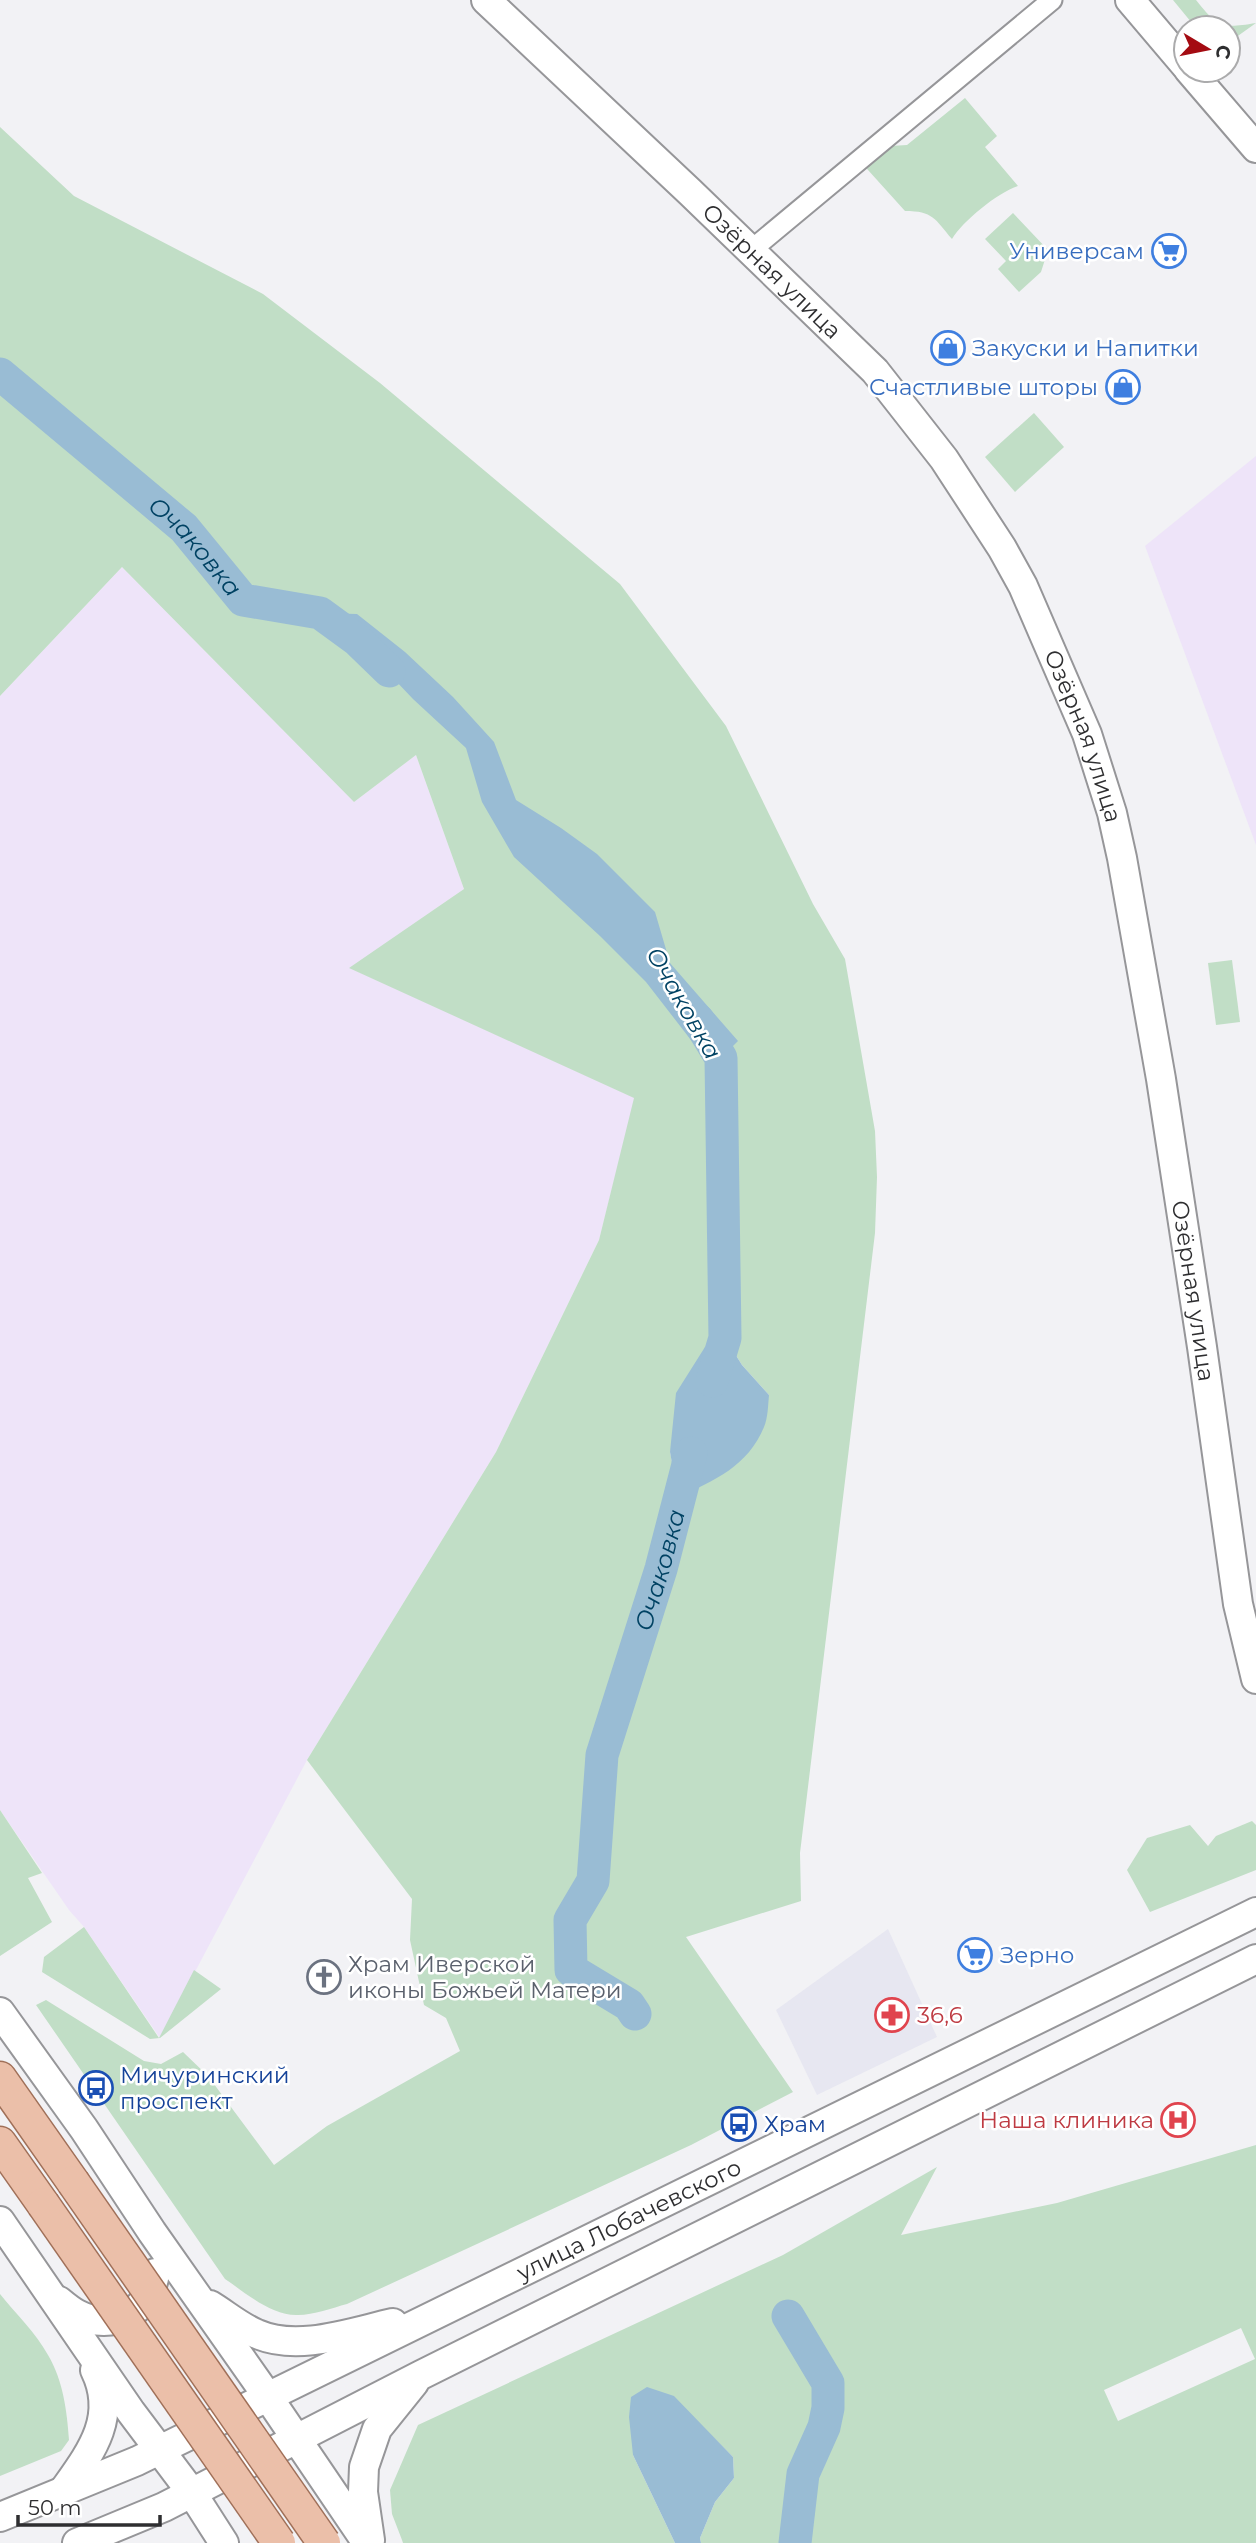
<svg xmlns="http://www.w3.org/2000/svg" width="1256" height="2543" font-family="Montserrat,sans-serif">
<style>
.built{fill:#e7e7f1}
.education{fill:#eee4f9}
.green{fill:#c1dec6;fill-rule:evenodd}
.water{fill:#99bcd4}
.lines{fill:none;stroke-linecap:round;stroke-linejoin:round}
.river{stroke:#99bcd4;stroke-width:33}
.street-casing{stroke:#969699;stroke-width:23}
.secondary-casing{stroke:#969699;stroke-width:32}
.primary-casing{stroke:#a07059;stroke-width:35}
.street{stroke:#fff;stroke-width:19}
.secondary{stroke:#fff;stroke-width:28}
.primary{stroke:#ebbfa9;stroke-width:32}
.primary-bridge-casing{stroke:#a07059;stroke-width:35;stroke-linecap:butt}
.primary-bridge{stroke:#ebbfa9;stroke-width:32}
.labels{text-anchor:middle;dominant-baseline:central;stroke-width:5;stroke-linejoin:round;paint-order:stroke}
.shop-label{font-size:23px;fill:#366cbe;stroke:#fff;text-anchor:end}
.street-label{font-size:23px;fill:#2e2e30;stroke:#fff}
.worship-label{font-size:23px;fill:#5b616d;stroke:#fff;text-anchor:start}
.health-label{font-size:23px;fill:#be3a42;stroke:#fff;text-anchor:start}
.transit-label{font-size:23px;fill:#164399;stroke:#fff;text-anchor:start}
.water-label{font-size:24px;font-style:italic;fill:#004263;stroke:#fff}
</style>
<rect width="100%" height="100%" fill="#f2f2f5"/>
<path class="built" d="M888 1929 937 2037 817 2095 776 2010Z"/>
<g class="education">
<path d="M1256 456V845L1145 546Z"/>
<path d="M122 567 354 802 416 755 464 889 350 968 635 1098 599 1240 496 1452 307 1760 160 2038 84 1927 69 1910 0 1810V696Z"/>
</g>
<g class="green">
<path d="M1173 0H1196C1218 27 1220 29 1256 23L1228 43V28H1196Z"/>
<path d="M965 98 997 136 985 147 1018 186C997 193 963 221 952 239 935 219 933 211 905 211L859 160 874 147 907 145Z"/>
<path d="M0 127 74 196 263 294 380 383 620 584 726 726 813 904 845 959 875 1131 877 1177 875 1233 800 1853 801 1901 686 1937 793 2092 691 2145 347 2304C332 2308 314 2315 298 2315 271 2316 246 2293 225 2279L36 2005 46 2000 144 2061 161 2064 183 2052 208 2076 274 2165 327 2126 460 2051 446 2018 424 2005 410 1940 412 1899 307 1760 496 1452 599 1240 634 1098 349 968 464 889 416 755 354 802 122 567 0 696ZM725 1338 742 1365 769 1395 679 1497 670 1452Z"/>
<path d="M1013 213 1048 250 1041 272 1019 292 998 269 1006 261 985 239Z"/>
<path d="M1034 413 1064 447 1015 492 985 457Z"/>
<path d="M1232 960 1240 1022 1216 1025 1208 963Z"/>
<path d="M0 1810 42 1873 28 1878 52 1922 0 1956Z"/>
<path d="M1252 1821 1256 1825V1870L1150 1912 1127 1870 1147 1838 1190 1825 1208 1846 1216 1836Z"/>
<path d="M84 1927 159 2038 194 1970 221 1989 160 2038 150 2039 42 1972 44 1957Z"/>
<path d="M1256 2145V2543H701L700 2538 715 2502 734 2478 733 2457 704 2428 633 2455 675 2543H403L402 2540 392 2514 390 2490 418 2425 783 2255 937 2167 901 2235 1057 2203ZM1241 2328 1255 2359 1118 2421 1104 2390Z"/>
<path d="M0 2294C16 2314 36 2333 48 2355 63 2380 67 2411 69 2440L61 2451 0 2476Z"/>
</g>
<g class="water">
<path d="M320 613 357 614 405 652 453 697 494 742 516 800 561 828 597 854 655 912 670 963 738 1041 721 1058 701 1053 646 982 600 936 514 857 482 802 466 748 413 699 355 638Z"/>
<path d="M725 1338 742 1365 769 1395C768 1405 768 1418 764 1427 748 1466 714 1481 678 1497L670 1452 676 1393 705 1347Z"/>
<path d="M647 2387 674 2396 733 2457 734 2478 715 2502 700 2538 701 2543H675L633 2455 629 2417 631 2397Z"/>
</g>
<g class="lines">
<g class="river">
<path id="s1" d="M0 374 184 528 243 600 320 613 357 640 389 671"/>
<path d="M698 1020 721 1058 725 1338 712 1381"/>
<path id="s2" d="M635 2014 629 2005 571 1970 570 1920 593 1881 602 1755 661 1569 691 1453"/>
<path d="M788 2316 828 2383V2408L824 2427 803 2474 795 2543"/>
</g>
<g class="street-casing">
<path id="street" d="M750 251 1052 0"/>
</g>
<g class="secondary-casing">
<g id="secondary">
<path id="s3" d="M486 0 690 192 875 371 944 459 1002 548 1023 586 1087 734 1112 813 1122 858 1161 1079 1202 1347 1238 1604 1256 1679"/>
<path d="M1130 0 1186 66"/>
<path d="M1189 70 1256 148"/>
<path d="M0 2012 84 2129 152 2232 268 2397 367 2543"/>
<path d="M0 2221 131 2412 192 2493 224 2543"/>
<path d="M59 2301C65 2306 71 2311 77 2314 113 2333 149 2312 155 2273"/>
<path d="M210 2305C225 2314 240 2327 257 2334 298 2352 352 2332 393 2323"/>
<path d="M64 2490C91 2452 118 2417 95 2370"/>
<path id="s4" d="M0 2517 137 2461 1256 1912"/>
<path d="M370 2540 363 2492 364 2467 377 2429 414 2383"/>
<path d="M77 2543 164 2507 421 2375 1256 1959"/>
</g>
</g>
<g class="primary-casing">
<g id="primary">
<path d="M0 2078 73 2182"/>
<path d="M0 2143 43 2204"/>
</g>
</g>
<use href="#street" class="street"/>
<use href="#secondary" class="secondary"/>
<use href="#primary" class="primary"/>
<g class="primary-bridge-casing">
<g id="primary-bridge">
<path d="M73 2182 324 2543"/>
<path d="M43 2204 279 2543"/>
</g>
</g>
<use href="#primary-bridge" class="primary-bridge"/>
</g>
<defs>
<g id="supermarket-ring" transform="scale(1.75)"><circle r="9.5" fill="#fff" stroke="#3f7fe0" stroke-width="1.5"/><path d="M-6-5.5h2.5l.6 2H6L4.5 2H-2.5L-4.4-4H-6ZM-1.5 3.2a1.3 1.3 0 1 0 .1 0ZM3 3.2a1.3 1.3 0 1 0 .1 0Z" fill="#3f7fe0"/></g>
<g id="shop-ring" transform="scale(1.75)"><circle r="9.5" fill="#fff" stroke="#3f7fe0" stroke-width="1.5"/><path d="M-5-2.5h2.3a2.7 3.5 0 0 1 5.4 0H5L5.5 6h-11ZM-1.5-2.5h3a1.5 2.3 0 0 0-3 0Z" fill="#3f7fe0"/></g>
<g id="church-ring" transform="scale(1.75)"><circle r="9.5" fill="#fff" stroke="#6b7280" stroke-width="1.5"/><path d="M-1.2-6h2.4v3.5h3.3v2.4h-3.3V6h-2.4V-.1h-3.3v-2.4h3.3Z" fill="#6b7280"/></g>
<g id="pharmacy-ring" transform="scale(1.75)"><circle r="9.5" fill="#fff" stroke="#e0444e" stroke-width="1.5"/><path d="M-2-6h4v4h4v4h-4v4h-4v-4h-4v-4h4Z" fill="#e0444e"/></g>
<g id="bus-ring" transform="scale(1.75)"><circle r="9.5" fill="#fff" stroke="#1a4fb4" stroke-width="1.5"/><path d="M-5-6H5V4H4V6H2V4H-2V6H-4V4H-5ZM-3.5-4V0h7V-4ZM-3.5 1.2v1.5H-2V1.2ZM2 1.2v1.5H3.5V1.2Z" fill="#1a4fb4"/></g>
<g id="hospital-ring" transform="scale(1.75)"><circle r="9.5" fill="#fff" stroke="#e0444e" stroke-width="1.5"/><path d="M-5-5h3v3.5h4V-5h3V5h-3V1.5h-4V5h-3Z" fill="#e0444e"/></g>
</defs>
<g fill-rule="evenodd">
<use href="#supermarket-ring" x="1169" y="251"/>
<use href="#shop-ring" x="948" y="348"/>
<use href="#shop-ring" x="1123" y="387"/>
<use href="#supermarket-ring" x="975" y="1955"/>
<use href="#church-ring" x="324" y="1977"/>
<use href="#pharmacy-ring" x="892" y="2015"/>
<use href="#bus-ring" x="96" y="2088"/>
<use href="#hospital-ring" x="1178" y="2120"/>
<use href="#bus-ring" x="739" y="2124"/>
</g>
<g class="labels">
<g class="shop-label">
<text x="1144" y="251">Универсам</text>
<text x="972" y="348" text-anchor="start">Закуски и Напитки</text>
<text x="1098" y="387">Счастливые шторы</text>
<text x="1000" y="1955" text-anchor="start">Зерно</text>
</g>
<g class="street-label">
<text stroke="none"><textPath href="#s3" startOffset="394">Озёрная улица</textPath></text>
<text stroke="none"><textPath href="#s3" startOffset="961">Озёрная улица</textPath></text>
<text stroke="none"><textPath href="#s3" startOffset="1528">Озёрная улица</textPath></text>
<text stroke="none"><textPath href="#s4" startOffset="696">улица Лобачевского</textPath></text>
</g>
<g class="worship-label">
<text x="348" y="1964">Храм Иверской<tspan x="348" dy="26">иконы Божьей Матери</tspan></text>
</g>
<g class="health-label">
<text x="917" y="2015">36,6</text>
<text x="1154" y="2120" text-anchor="end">Наша клиника</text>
</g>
<g class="transit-label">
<text x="120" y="2075">Мичуринский<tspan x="120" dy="26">проспект</tspan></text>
<text x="764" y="2124">Храм</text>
</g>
<g class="water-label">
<text stroke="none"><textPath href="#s1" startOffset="261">Очаковка</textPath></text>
<text transform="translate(684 1003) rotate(60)">Очаковка</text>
<text stroke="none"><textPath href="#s2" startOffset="494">Очаковка</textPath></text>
</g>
</g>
<g transform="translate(1207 49) rotate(100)"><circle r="33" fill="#ffffff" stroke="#ababac" stroke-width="2"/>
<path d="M0-5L12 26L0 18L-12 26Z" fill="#a40b12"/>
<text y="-10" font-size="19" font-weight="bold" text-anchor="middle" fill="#2e2e30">С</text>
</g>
<path d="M18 2515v10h142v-10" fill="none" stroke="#2e2e30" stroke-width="3.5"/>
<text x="28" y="2515" font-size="21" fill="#2e2e30" stroke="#ffffff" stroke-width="5" paint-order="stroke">50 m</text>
</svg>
